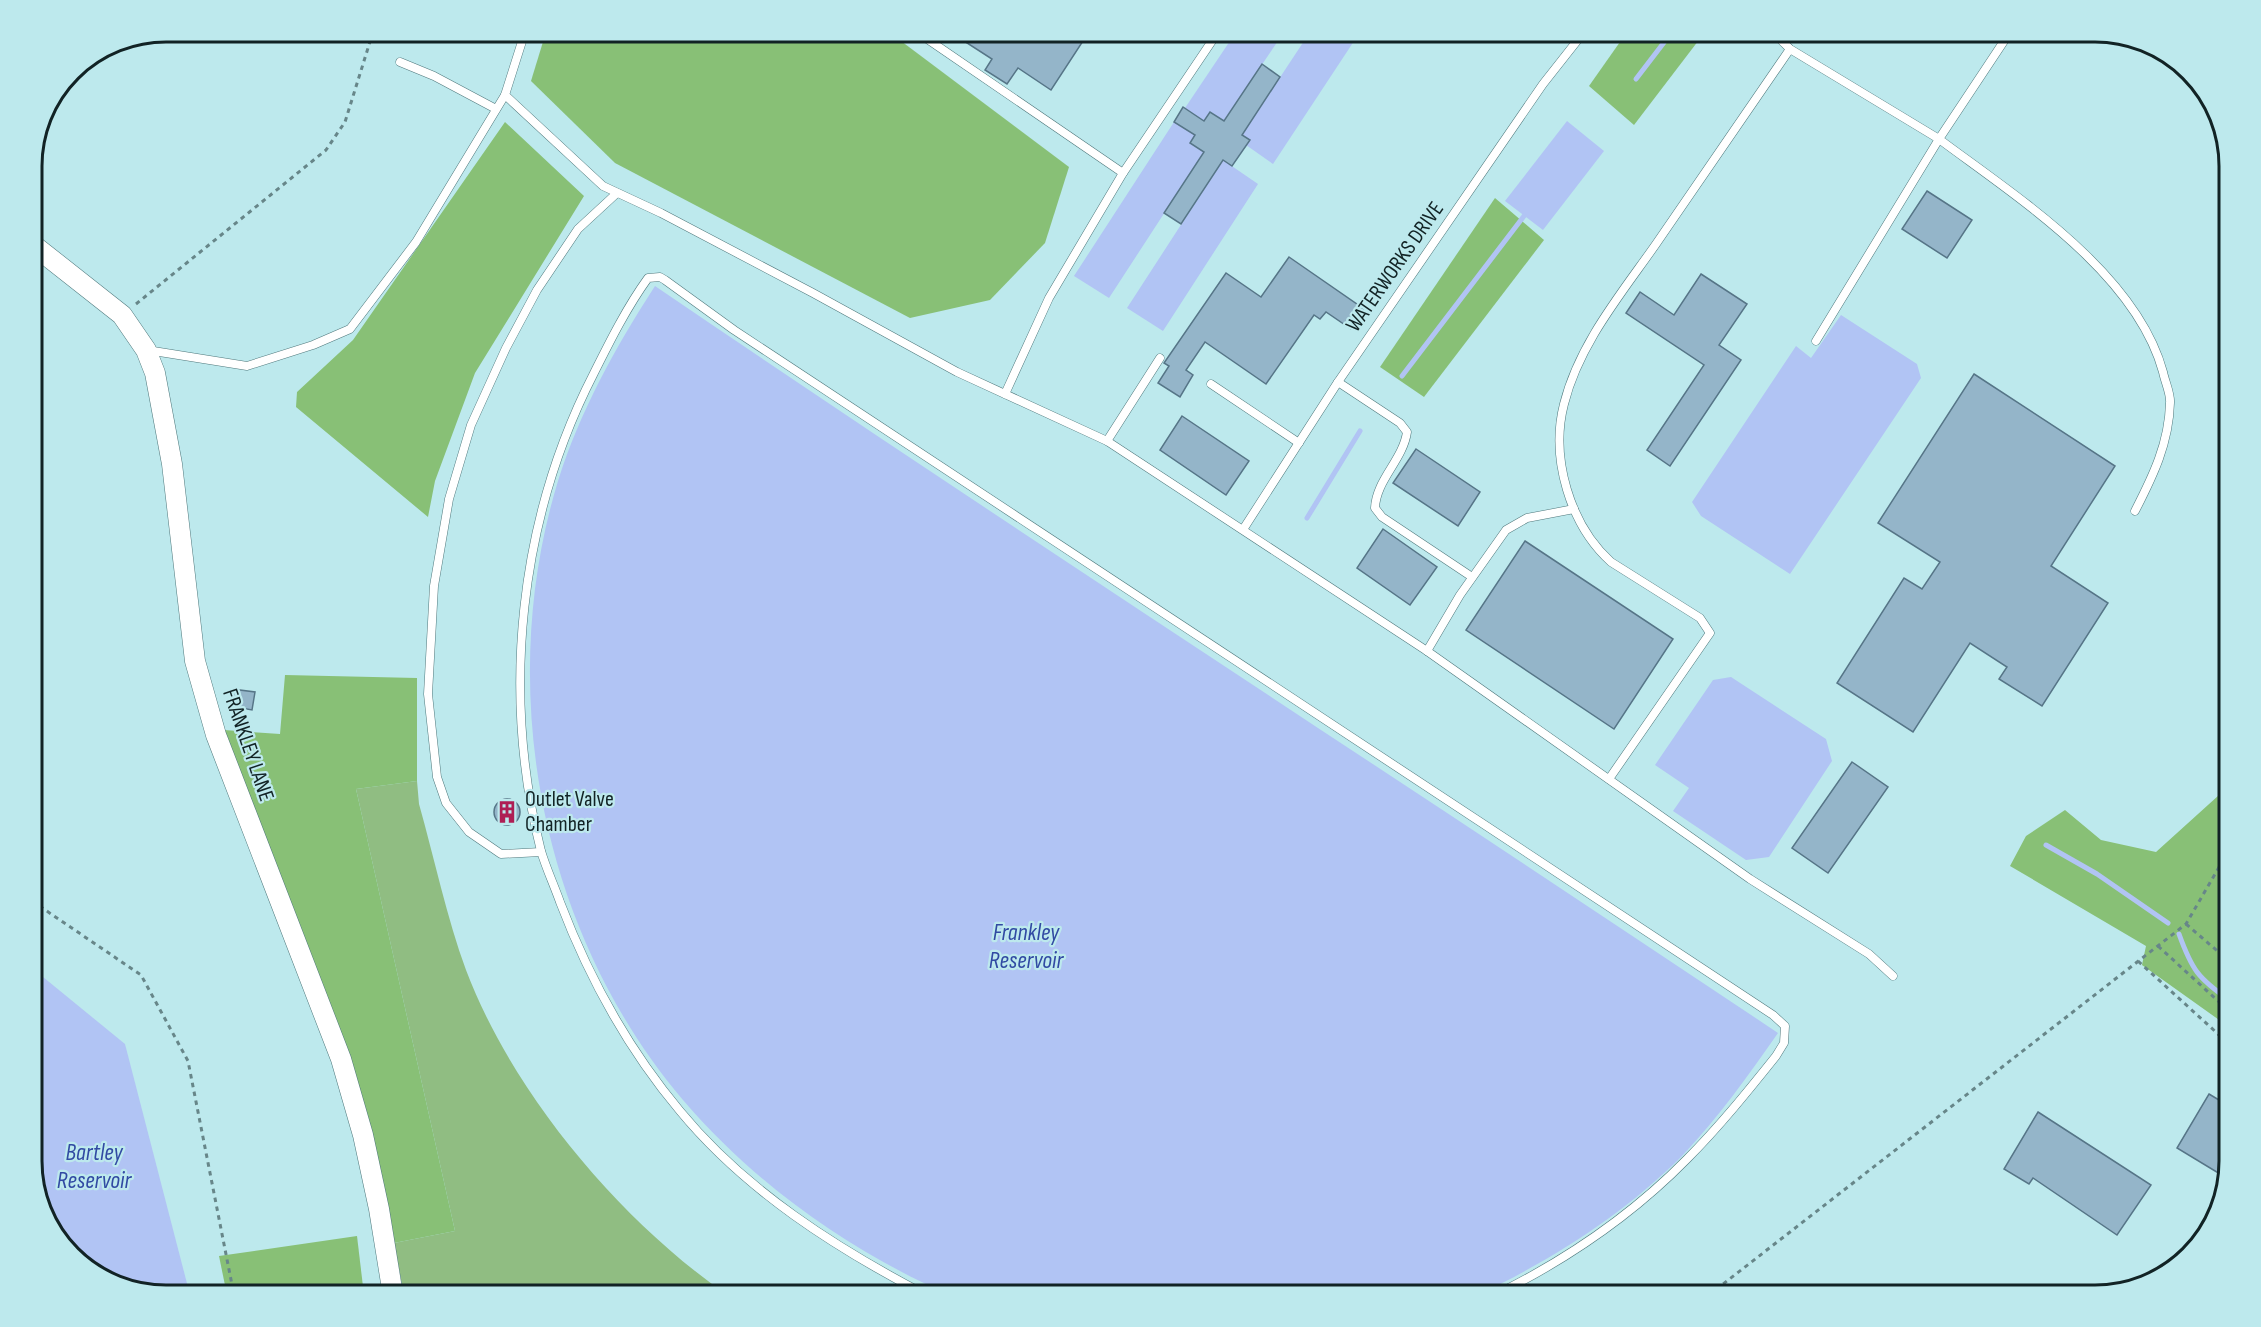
<svg xmlns="http://www.w3.org/2000/svg" width="2261" height="1327" font-family="'Sofia Sans Condensed',sans-serif">
<style>
.green{fill:#90bd82}
.forest{fill:#88c076}
.water{fill:#b1c4f4}
.lines{fill:none;stroke-linecap:round;stroke-linejoin:round}
.stream{stroke:#b1c4f4;stroke-width:5}
.building{fill:#94b5c9;stroke:#567587;stroke-width:1.5}
.service-casing{stroke:#4f787c;stroke-width:9}
.tertiary-casing{stroke:#4f787c;stroke-width:21}
.path{stroke:#678689;stroke-width:3;stroke-dasharray:4.5 4.5;stroke-linecap:butt}
.service{stroke:#fff;stroke-width:8}
.tertiary{stroke:#fff;stroke-width:20}
.labels{text-anchor:middle;dominant-baseline:central;stroke-width:4.5;stroke-linejoin:round;paint-order:stroke}
.street-label{font-size:22px;fill:#122325;stroke:#bde9ed}
.poi-label{font-size:22px;fill:#122325;stroke:#bde9ed;text-anchor:start}
.water-label{font-size:24px;font-style:italic;fill:#314aa3;stroke:#bde9ed}
.rim{fill:none;stroke:#122325;stroke-width:3}
</style>
<rect width="100%" height="100%" fill="#bde9ed"/>
<path class="green" d="M417 781 419 804C434 857 447 919 466 970 513 1094 619 1219 727 1295H404L394 1243 455 1231 356 789Z"/>
<g class="forest">
<path d="M546 32H889L1069 167 1045 243 990 300 910 318 615 163 531 81Z"/>
<path d="M1627 32H1705L1634 125 1589 86Z"/>
<path d="M505 122 584 196 475 373 435 481 428 517 296 407 297 392 353 340Z"/>
<path d="M1495 198 1544 240 1424 397 1380 367Z"/>
<path d="M285 675 417 678V781L356 789 455 1231 394 1243 224 730 280 734Z"/>
<path d="M2229 786V1027L2142 965 2146 946 2010 866 2026 836 2065 810 2101 840 2156 852Z"/>
<path d="M357 1236 364 1295H227L219 1256Z"/>
</g>
<g class="water">
<path d="M1236 32H1284L1224 121H1204L1185 108Z"/>
<path d="M1310 32H1360L1273 164 1246 145 1242 135Z"/>
<path d="M1567 121 1604 151 1543 230 1505 201Z"/>
<path d="M1174 122 1195 135 1190 143 1204 152 1109 298 1074 276Z"/>
<path d="M1223 160 1258 184 1163 331 1127 308Z"/>
<path d="M655 286C1027 539 1405 783 1778 1033 1748 1076 1718 1118 1682 1156 1623 1215 1553 1259 1478 1295H950C849 1251 755 1184 683 1100 541 933 494 690 558 481 580 411 615 348 655 286Z"/>
<path d="M1841 315 1917 364 1921 378 1790 574 1701 516 1692 502 1796 346 1811 358Z"/>
<path d="M1731 677 1826 739 1832 761 1769 857 1746 860 1673 811 1689 788 1655 765 1713 680Z"/>
<path d="M32 968 125 1044 190 1295H166L99 1277 50 1228 32 1169Z"/>
</g>
<g class="lines">
<g class="stream">
<path d="M1636 79 1672 32"/>
<path d="M1402 376 1524 216"/>
<path d="M1307 518 1360 431"/>
<path d="M2046 845 2097 874 2168 923"/>
<path d="M2179 934C2192 970 2198 978 2229 1000"/>
</g>
</g>
<g class="building">
<path d="M950 32H1069L1083 41 1051 90 1018 68 1007 84 985 70 992 59Z"/>
<path d="M1262 64 1280 77 1242 135 1250 140 1232 166 1223 160 1181 224 1164 213 1204 152 1190 143 1195 135 1174 122 1183 107 1204 121 1210 112 1224 121Z"/>
<path d="M1927 191 1972 220 1947 258 1902 229Z"/>
<path d="M1289 257 1364 309 1351 329 1326 312 1320 319 1314 315 1266 384 1205 342 1186 370 1193 375 1180 397 1158 383 1169 366 1164 363 1226 273 1261 297Z"/>
<path d="M1701 274 1747 304 1719 345 1741 360 1670 466 1647 450 1704 365 1626 313 1640 292 1674 315Z"/>
<path d="M1974 374 2115 466 2051 566 2108 603 2042 706 1999 679 2007 667 1970 643 1913 732 1837 683 1904 578 1922 589 1940 562 1878 523Z"/>
<path d="M1182 416 1249 461 1226 495 1160 450Z"/>
<path d="M1416 449 1480 492 1458 526 1393 483Z"/>
<path d="M1383 529 1437 567 1410 605 1357 568Z"/>
<path d="M1525 541 1673 639 1614 729 1466 630Z"/>
<path d="M232 689 255 692 252 710 230 706Z"/>
<path d="M1852 762 1888 787 1828 873 1792 848Z"/>
<circle cx="507" cy="812" r="13"/>
<path d="M2209 1094 2229 1106V1161L2225 1177 2177 1148Z"/>
<path d="M2038 1112 2151 1185 2117 1235 2033 1178 2029 1184 2004 1169Z"/>
</g>
<g class="lines">
<g class="service-casing">
<g id="service">
<path d="M525 32 505 95 603 186 661 213 813 293 957 372 1107 441"/>
<path d="M917 32 1123 173"/>
<path d="M1773 32 1790 49 1939 139 1816 341"/>
<path d="M2010 32 1939 139C2018 198 2136 273 2163 372 2165 382 2171 394 2170 403 2169 443 2153 476 2135 511"/>
<path d="M400 62 434 76 496 109"/>
<path d="M147 350 247 366 313 345 350 329 416 242 505 95"/>
<path d="M1160 358 1107 441 1427 651 1750 879 1869 954 1893 976"/>
<path d="M1338 382 1400 423 1407 432C1403 460 1376 480 1375 508L1382 517 1472 577"/>
<path d="M1211 384 1299 443"/>
<path d="M1005 394 1049 298 1123 173 1218 32"/>
<path d="M1244 528 1338 382 1543 84 1584 32"/>
<path d="M1427 651 1460 595 1506 530 1527 518 1574 509"/>
<path d="M1609 779 1710 633 1700 618 1611 562C1570 525 1550 458 1564 404 1579 344 1621 294 1656 244 1700 179 1745 114 1790 49"/>
<path d="M541 852 501 854 469 832 446 803 437 777 428 694 434 586 449 499 471 425 506 348 537 290 578 229 617 193"/>
<path d="M926 1295C836 1248 746 1191 680 1111 628 1049 589 978 560 902 554 885 546 868 541 851 501 692 519 519 594 373 610 341 627 307 648 278L660 277 665 280 734 330 1773 1015 1785 1026 1784 1043 1776 1056C1748 1091 1719 1127 1687 1159 1631 1216 1566 1260 1495 1295"/>
</g>
</g>
<g class="tertiary-casing">
<path id="tertiary" d="M32 244 122 315 146 350 155 373 172 464 195 661 216 735 341 1059 363 1135 379 1209 393 1295"/>
</g>
<g class="path">
<path d="M136 304 326 150 345 122 373 32"/>
<path d="M32 901 141 975 188 1061 234 1295"/>
<path d="M2186 924 2229 961"/>
<path d="M2158 946 2229 1011"/>
<path d="M2138 961 2229 1044"/>
<path d="M1709 1295 2186 924 2229 850"/>
</g>
<use href="#service" class="service"/>
<use href="#tertiary" class="tertiary"/>
</g>
<defs>
<g id="building-bare" transform="scale(1.8)"><path d="M-4-6H4V6H1V3H-1V6H-4ZM-2.5-4.3h1.7v1.8h-1.7ZM.8-4.3h1.7v1.8H.8ZM-2.5-1h1.7V.8h-1.7ZM.8-1h1.7V.8H.8Z" fill="#ae1e54" stroke="#bde9ed" stroke-width="2.5" paint-order="stroke"/></g>
</defs>
<g fill-rule="evenodd">
<use href="#building-bare" x="507" y="812"/>
</g>
<g class="labels">
<g class="street-label">
<text transform="translate(1395 267) rotate(-55)">WATERWORKS DRIVE</text>
<text transform="translate(248 745) rotate(71)">FRANKLEY LANE</text>
</g>
<g class="poi-label">
<text x="525" y="799">Outlet Valve<tspan x="525" dy="25">Chamber</tspan></text>
</g>
<g class="water-label">
<text x="1026" y="932">Frankley<tspan x="1026" dy="28">Reservoir</tspan></text>
<text x="94" y="1152">Bartley<tspan x="94" dy="28">Reservoir</tspan></text>
</g>
</g>
<path d="M0 0H2261V1327H0ZM166 42H2095A124 124 0 0 1 2219 166V1161A124 124 0 0 1 2095 1285H166A124 124 0 0 1 42 1161V166A124 124 0 0 1 166 42Z" fill="#bde9ed" fill-rule="evenodd"/>
<path class="rim" d="M166 42H2095A124 124 0 0 1 2219 166V1161A124 124 0 0 1 2095 1285H166A124 124 0 0 1 42 1161V166A124 124 0 0 1 166 42Z"/>
</svg>
